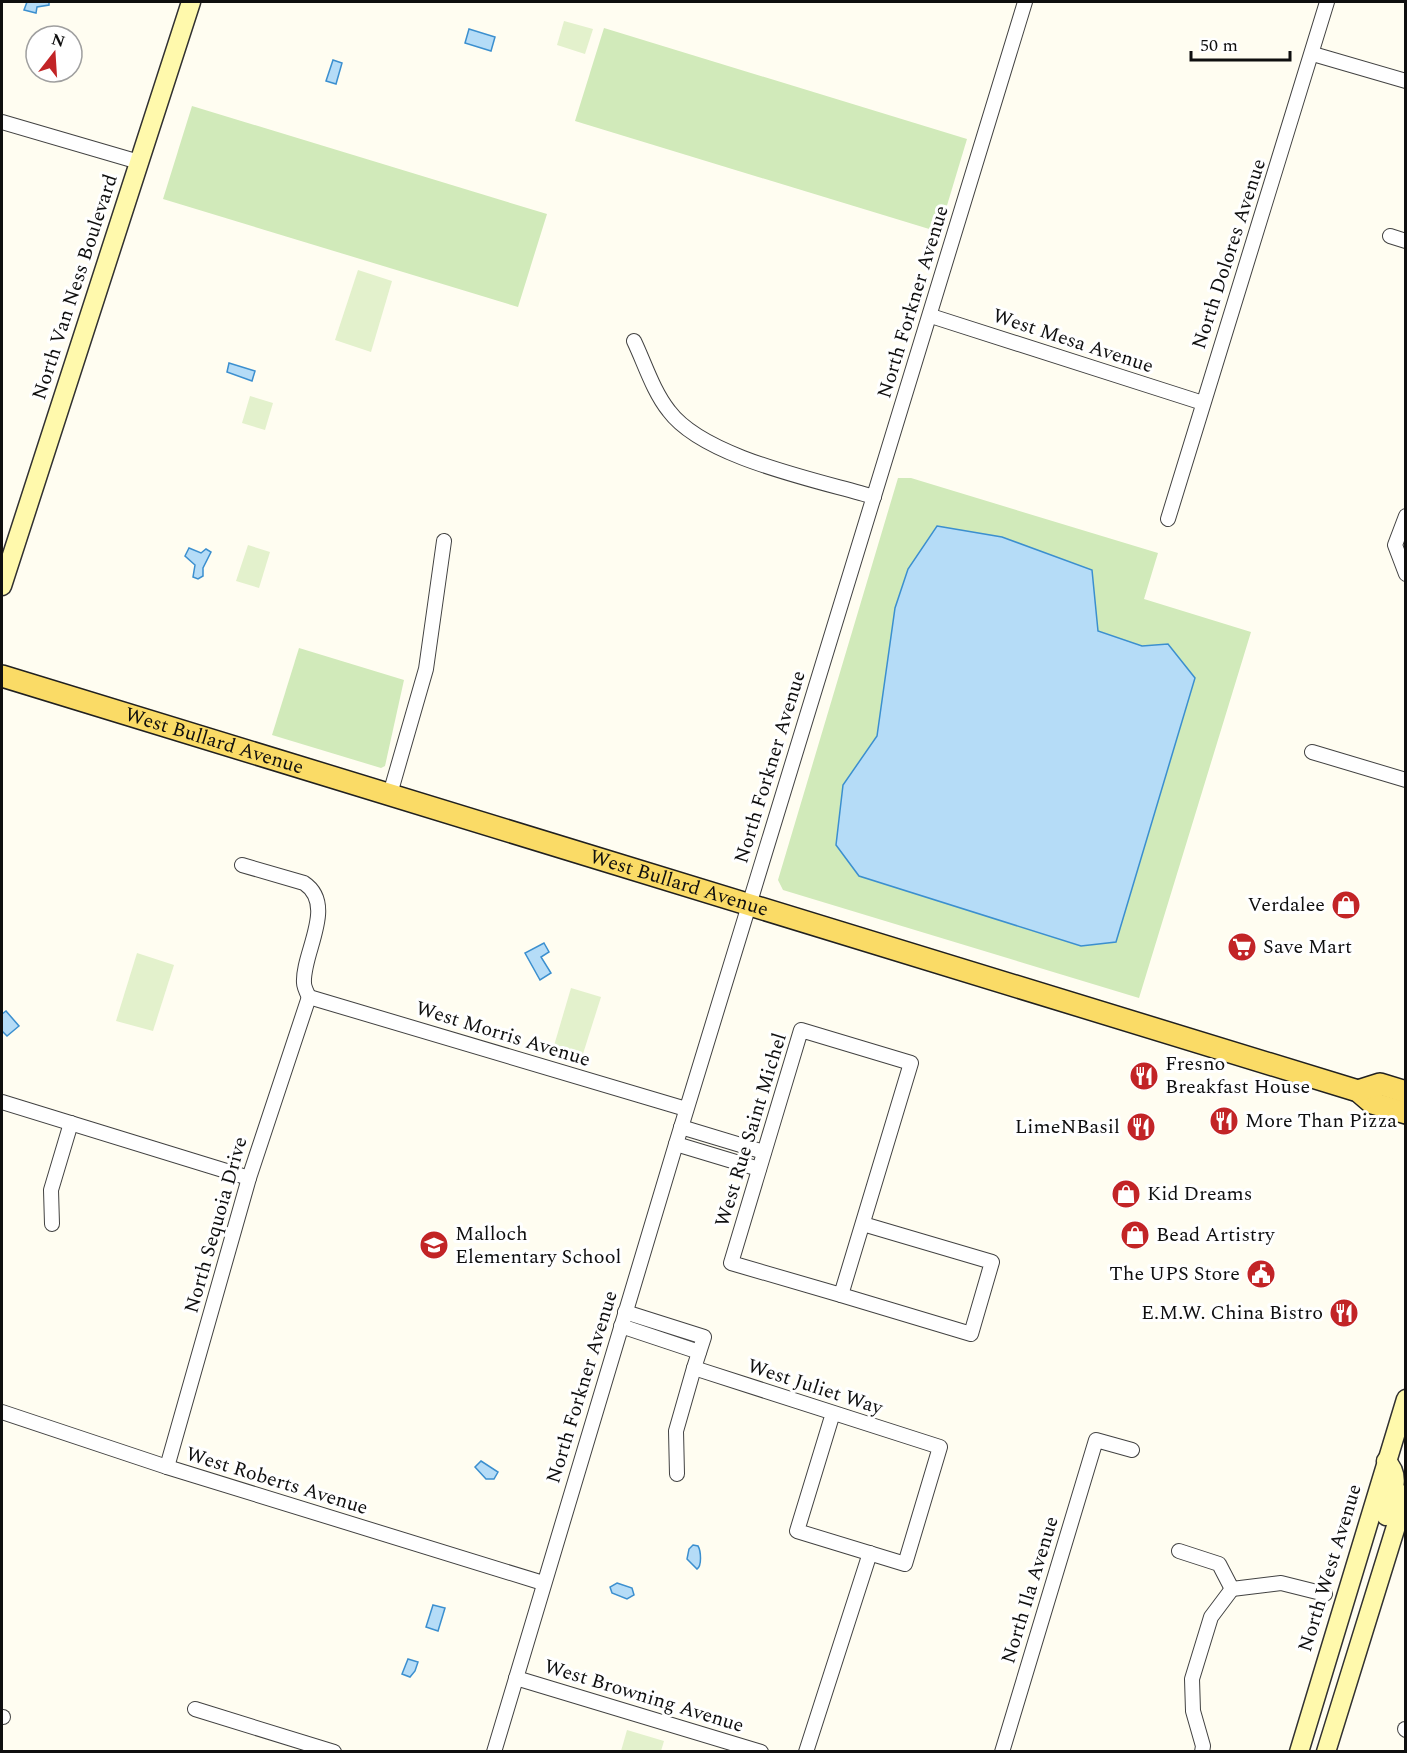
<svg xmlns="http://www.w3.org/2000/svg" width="1407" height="1753" font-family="Spectral,serif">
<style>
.green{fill:#d1eaba}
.pitch{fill:#e3f1cc}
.water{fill:#b5dcf7;stroke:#3b8fcf;stroke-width:1.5}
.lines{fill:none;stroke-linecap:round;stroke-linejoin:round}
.street-casing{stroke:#424242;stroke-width:16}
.secondary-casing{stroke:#313131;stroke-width:21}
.primary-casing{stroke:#202020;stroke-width:24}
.street{stroke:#fff;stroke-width:14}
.secondary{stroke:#fff9ac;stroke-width:18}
.primary{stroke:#fadb66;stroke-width:21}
.labels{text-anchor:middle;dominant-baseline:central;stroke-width:6;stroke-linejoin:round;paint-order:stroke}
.street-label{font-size:20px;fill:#0f0f0f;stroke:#fff}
.poi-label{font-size:20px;fill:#0f0f0f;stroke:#fff;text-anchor:start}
</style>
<rect width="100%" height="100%" fill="#fffdf1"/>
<g class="green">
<path d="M604 28 967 139 939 232 575 121Z"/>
<path d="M192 106 547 214 518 307 163 199Z"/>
<path d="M898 478H911L1158 553 1144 599 1251 632 1139 998 783 890 778 880Z"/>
<path d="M299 648 404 680 385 766 381 768 272 735Z"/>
</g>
<g class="pitch">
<path d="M564 21 593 29 585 54 557 45Z"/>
<path d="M358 270 392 281 371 352 335 340Z"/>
<path d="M250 396 273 403 265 430 242 423Z"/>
<path d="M248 545 270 552 259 588 236 581Z"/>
<path d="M137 953 174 965 153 1031 116 1021Z"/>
<path d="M571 988 601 997 582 1057 553 1049Z"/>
<path d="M627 1730 664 1741 661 1751H621Z"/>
</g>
<g class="water">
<path d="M27 2H49V5L37 7 36 13 24 10Z"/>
<path d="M469 29 495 37 491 51 465 43Z"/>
<path d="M333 60 342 63 336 84 326 81Z"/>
<path d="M229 363 255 371 252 381 227 372Z"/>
<path d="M937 526 1002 537 1092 570 1098 631 1142 646 1168 644 1195 678 1116 942 1081 946 859 876 836 845 843 785 877 736 895 608 908 569Z"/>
<path d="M189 548 201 553 206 549 211 552 203 568V576L198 579 193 577 195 565 185 556Z"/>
<path d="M544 943 549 952 541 957 551 973 540 980 525 953Z"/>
<path d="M6 1011 19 1026 7 1036 2 1031V1014Z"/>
<path d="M481 1461 498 1472 494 1479H486L475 1467Z"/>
<path d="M693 1545 698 1546C701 1551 702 1566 697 1569L687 1559 689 1549Z"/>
<path d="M617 1583 632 1588 634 1595 627 1599 612 1593 610 1587Z"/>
<path d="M433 1605 445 1608 438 1631 426 1627Z"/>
<path d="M408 1659 418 1662 415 1671 410 1677 402 1674Z"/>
</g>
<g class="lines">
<g class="street-casing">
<g id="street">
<path d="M1313 54 1406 81"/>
<path d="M2 122 139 162"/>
<path d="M1390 236 1406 241"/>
<path d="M931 316 1203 403"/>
<path d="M634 341C645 364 653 391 669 411 704 458 817 480 874 497"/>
<path d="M1406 516 1395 545 1406 574"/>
<path d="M1168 519 1327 2"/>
<path d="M1312 752 1406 780"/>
<path d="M390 794 426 669 444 541"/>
<path d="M242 865 304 883C337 905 302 953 304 983 304 987 307 993 309 997"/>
<path d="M309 997 686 1109"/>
<path d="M801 1030 911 1063 841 1295 731 1263Z"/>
<path d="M2 1102 249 1178"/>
<path d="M681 1127 764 1152"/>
<path d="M676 1144 759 1169"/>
<path d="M52 1224 51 1190 71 1123"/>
<path d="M841 1295 971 1334 992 1262 863 1224"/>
<path d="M625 1312 704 1337 694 1368 940 1447 905 1564 797 1531 833 1413"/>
<path d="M621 1326 699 1352"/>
<path d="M2 1412 167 1467 543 1583"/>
<path d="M167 1467 249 1178 309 997"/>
<path d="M677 1474 676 1431 694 1368"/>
<path d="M1179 1551 1219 1564 1232 1589 1281 1583 1325 1594"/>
<path d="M516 1678 761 1752"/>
<path d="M195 1709 334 1752"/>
<path d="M2 1717H3"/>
<path d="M1405 1729 1406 1730"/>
<path d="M494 1752 676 1144 1025 2"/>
<path d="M806 1752 870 1553"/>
<path d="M1002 1752 1096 1440 1132 1450"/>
<path d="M1202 1752 1203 1746 1193 1711 1192 1679 1211 1617 1232 1589"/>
</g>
</g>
<g class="secondary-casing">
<g id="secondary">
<path d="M2 586 191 2"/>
<path d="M1386 1516C1391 1497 1403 1476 1386 1461"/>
<path d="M1299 1752 1406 1399"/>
<path d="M1326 1752 1406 1494"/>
</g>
</g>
<g class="primary-casing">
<g id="primary">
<path id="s1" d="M2 676 1358 1091 1372 1103 1406 1113"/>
<path d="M1358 1091 1380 1084 1406 1092"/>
</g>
</g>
<use href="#street" class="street"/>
<use href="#secondary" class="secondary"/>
<use href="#primary" class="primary"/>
</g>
<defs>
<g id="shop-disc" transform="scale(1.5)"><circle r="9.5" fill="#c22426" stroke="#fff"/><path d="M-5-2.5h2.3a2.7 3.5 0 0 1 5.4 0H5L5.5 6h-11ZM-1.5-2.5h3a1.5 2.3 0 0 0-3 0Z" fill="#fff"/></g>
<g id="supermarket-disc" transform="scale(1.5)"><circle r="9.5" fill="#c22426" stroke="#fff"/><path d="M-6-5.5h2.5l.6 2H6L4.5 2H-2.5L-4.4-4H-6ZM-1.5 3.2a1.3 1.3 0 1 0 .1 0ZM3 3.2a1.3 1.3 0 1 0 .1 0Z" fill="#fff"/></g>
<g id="restaurant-disc" transform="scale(1.5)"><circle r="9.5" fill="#c22426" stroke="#fff"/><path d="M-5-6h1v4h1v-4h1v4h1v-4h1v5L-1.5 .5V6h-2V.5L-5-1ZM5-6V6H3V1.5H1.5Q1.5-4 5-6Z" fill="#fff"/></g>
<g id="school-disc" transform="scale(1.5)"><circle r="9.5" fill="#c22426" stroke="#fff"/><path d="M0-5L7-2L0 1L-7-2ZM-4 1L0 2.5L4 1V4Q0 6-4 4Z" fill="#fff"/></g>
<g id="civic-disc" transform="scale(1.5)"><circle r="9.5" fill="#c22426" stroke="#fff"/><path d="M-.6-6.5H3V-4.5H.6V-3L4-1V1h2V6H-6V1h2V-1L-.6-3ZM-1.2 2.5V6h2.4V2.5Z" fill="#fff"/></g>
</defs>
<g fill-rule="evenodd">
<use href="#shop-disc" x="1346" y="905"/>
<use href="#supermarket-disc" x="1242" y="947"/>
<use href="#restaurant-disc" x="1144" y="1076"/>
<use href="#restaurant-disc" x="1224" y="1121"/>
<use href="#restaurant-disc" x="1141" y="1127"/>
<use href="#shop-disc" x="1126" y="1194"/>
<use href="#shop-disc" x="1135" y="1235"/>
<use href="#school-disc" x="434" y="1245"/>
<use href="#civic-disc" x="1261" y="1274"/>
<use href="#restaurant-disc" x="1344" y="1313"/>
</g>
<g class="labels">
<g class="street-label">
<text transform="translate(1229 254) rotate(-72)">North Dolores Avenue</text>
<text transform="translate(75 287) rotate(-72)">North Van Ness Boulevard</text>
<text transform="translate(913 302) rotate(-73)">North Forkner Avenue</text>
<text transform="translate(1073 341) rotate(18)">West Mesa Avenue</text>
<text stroke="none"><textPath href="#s1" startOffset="222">West Bullard Avenue</textPath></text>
<text transform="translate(770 767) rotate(-73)">North Forkner Avenue</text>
<text stroke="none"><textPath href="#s1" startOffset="708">West Bullard Avenue</textPath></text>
<text transform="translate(503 1034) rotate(17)">West Morris Avenue</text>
<text transform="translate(751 1130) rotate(-73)">West Rue Saint Michel</text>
<text transform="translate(216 1225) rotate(-74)">North Sequoia Drive</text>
<text transform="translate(582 1387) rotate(-73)">North Forkner Avenue</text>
<text transform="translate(815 1387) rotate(18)">West Juliet Way</text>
<text transform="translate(277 1481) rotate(17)">West Roberts Avenue</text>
<text transform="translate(1330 1568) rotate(-73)">North West Avenue</text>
<text transform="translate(1030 1590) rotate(-73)">North Ila Avenue</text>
<text transform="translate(644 1696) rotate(17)">West Browning Avenue</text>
</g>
<g class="poi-label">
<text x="1325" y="905" text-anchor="end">Verdalee</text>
<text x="1263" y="947">Save Mart</text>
<text x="1165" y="1064">Fresno<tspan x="1165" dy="23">Breakfast House</tspan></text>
<text x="1245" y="1121">More Than Pizza</text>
<text x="1120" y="1127" text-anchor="end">LimeNBasil</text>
<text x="1147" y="1194">Kid Dreams</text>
<text x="455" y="1234">Malloch<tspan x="455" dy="23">Elementary School</tspan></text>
<text x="1156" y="1235">Bead Artistry</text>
<text x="1240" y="1274" text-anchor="end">The UPS Store</text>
<text x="1323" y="1313" text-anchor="end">E.M.W. China Bistro</text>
</g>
</g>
<rect width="1407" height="1753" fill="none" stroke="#0f0f0f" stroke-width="6"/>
<g transform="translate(54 54) rotate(17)"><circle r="28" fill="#ffffff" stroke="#9f9f9f" stroke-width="1.5"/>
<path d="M0-4.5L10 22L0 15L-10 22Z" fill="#c22426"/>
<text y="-9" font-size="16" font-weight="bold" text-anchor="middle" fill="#0f0f0f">N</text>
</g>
<path d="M1191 51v9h99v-9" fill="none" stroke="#0f0f0f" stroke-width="3"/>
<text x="1200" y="51" font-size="18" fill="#0f0f0f" stroke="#ffffff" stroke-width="4.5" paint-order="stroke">50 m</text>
</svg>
